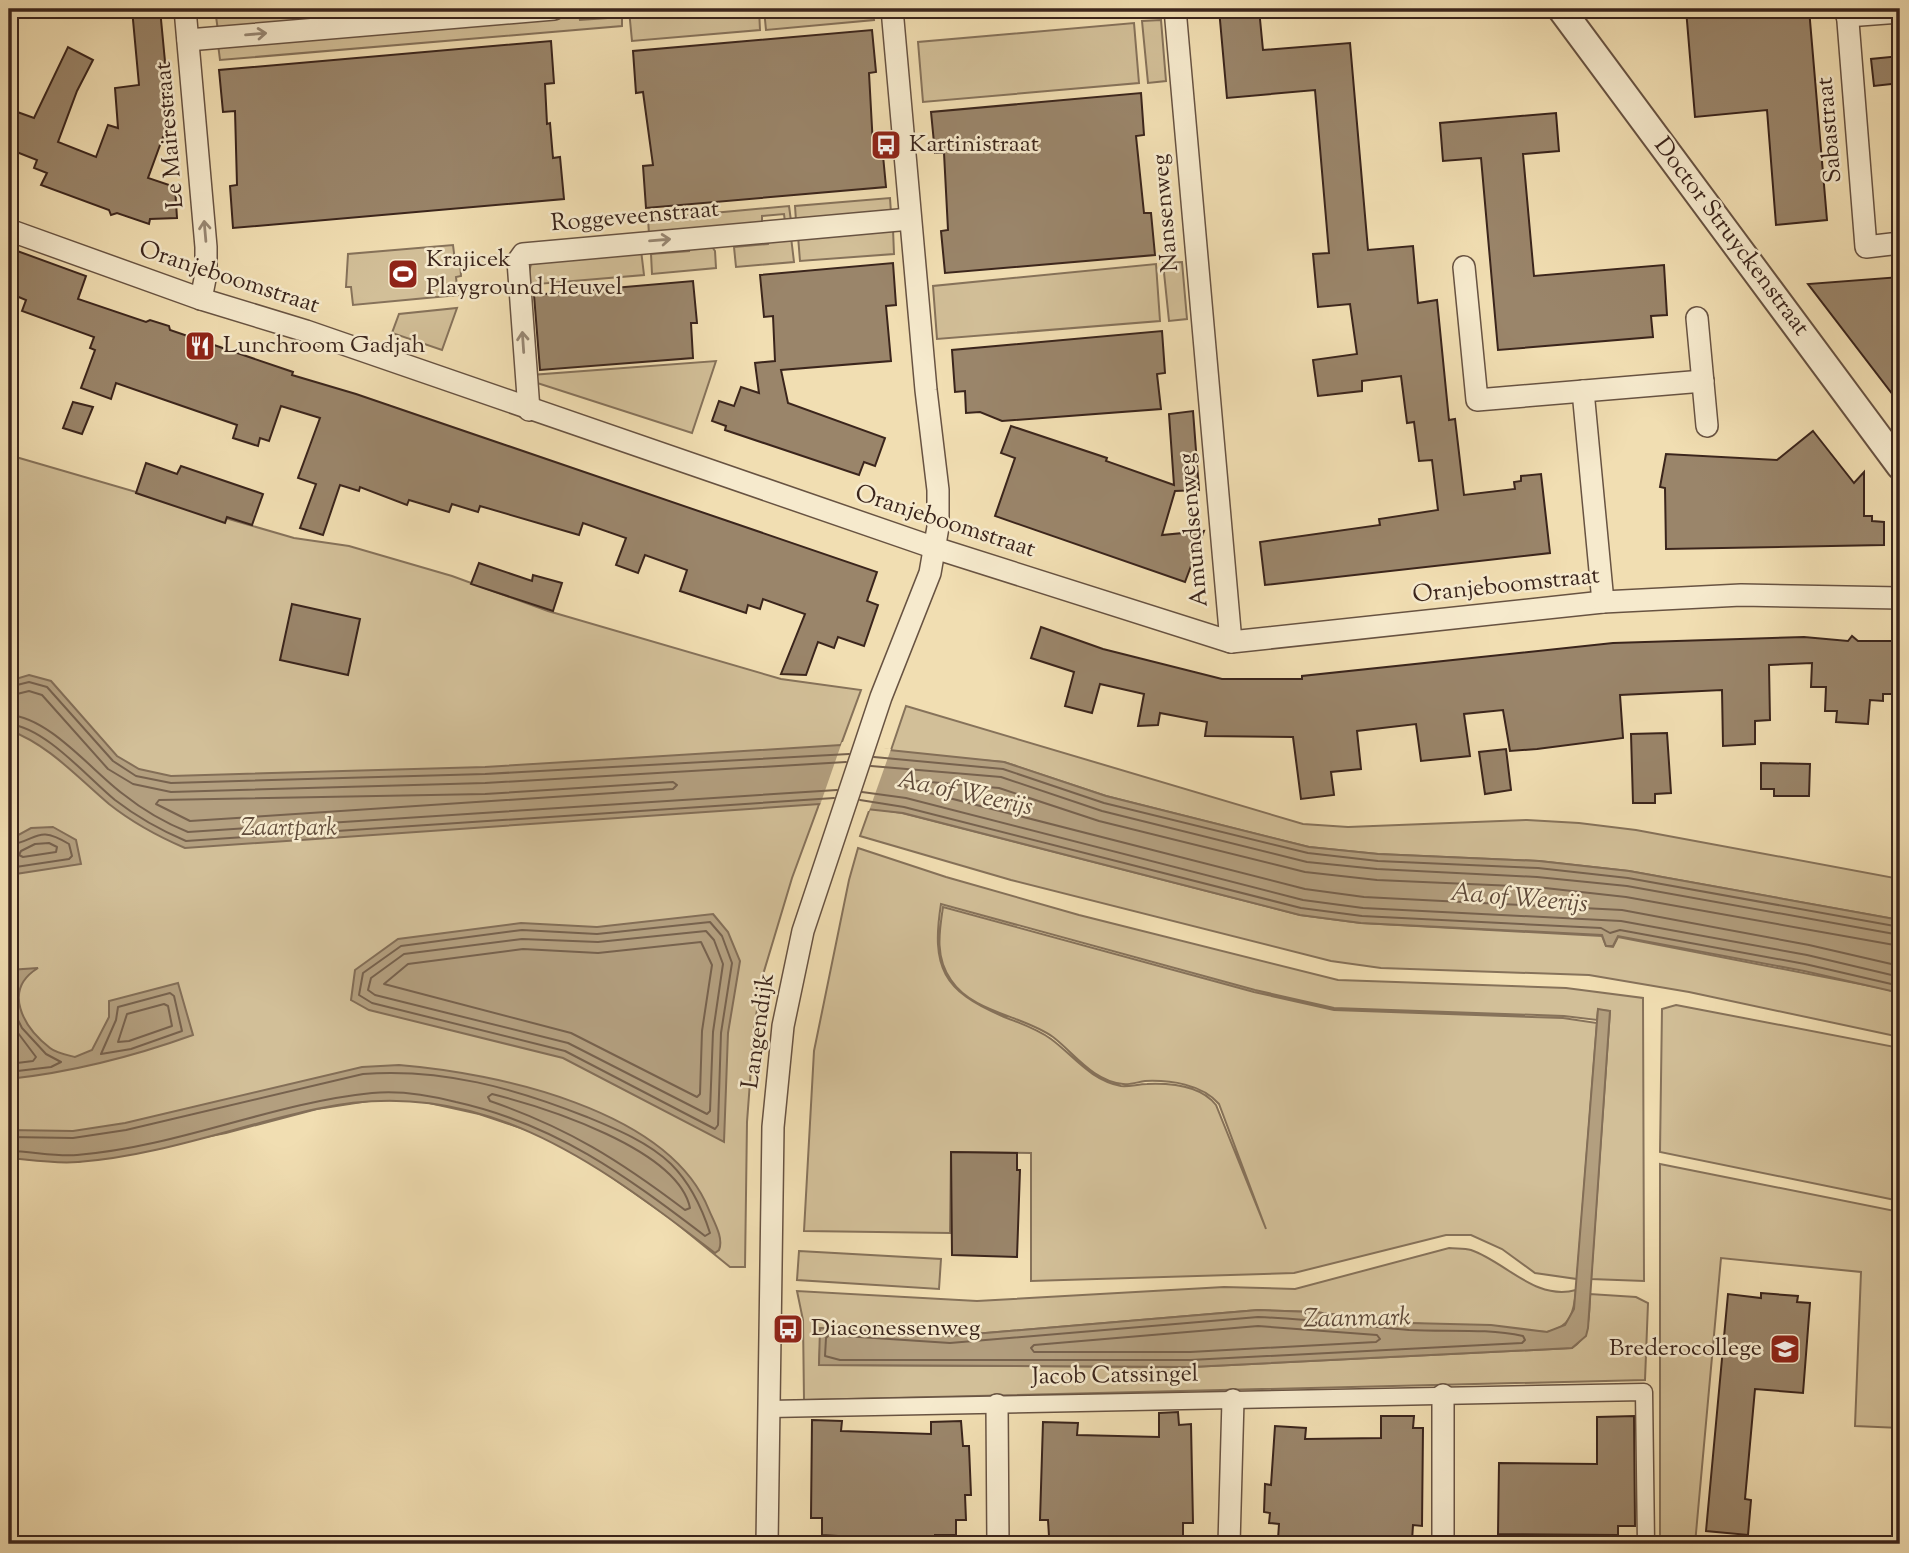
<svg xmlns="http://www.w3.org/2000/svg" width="1909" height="1553" font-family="'Sorts Mill Goudy',serif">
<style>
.green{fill:#d2bf98;stroke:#86725a;stroke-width:2}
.water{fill:#b39f7f;stroke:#836e57;stroke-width:2}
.pier{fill:#f1deb2}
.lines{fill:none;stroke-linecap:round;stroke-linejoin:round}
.shore{stroke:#77624e;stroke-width:2}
.building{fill:#9a856a;stroke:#3b251c;stroke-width:2}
.pedestrian-casing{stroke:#685342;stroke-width:19}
.minor-casing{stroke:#685342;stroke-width:24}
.tertiary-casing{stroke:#685342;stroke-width:30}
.pedestrian{stroke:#f6eacd;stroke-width:16}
.minor{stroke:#f6eacd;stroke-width:21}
.tertiary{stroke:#f6eacd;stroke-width:26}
.oneway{stroke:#988874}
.labels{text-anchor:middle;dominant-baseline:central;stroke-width:5;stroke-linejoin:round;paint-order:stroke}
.street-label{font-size:24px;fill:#3b251c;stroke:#f6eacd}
.poi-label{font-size:24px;fill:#3b251c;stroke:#f6eacd;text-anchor:start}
.park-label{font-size:24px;font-style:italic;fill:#614c3b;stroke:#f6eacd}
.water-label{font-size:26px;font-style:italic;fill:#5f4a3a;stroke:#f6eacd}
</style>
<rect width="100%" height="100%" fill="#f1deb2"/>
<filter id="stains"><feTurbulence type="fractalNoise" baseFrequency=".00286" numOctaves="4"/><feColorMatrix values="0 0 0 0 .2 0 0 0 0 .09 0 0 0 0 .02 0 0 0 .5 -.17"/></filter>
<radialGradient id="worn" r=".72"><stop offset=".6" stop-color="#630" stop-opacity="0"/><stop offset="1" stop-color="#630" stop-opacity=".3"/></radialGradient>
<g class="green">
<path d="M215 9H470L218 31Z"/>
<path d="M648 9H759L760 30 632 41 629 10Z"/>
<path d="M764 9H873L874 20 766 30Z"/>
<path d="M579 15 580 20 622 17V26L220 60 218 44Z"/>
<path d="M1161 20 1166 81 1148 83 1142 21Z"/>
<path d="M1134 23 1139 83 923 102 918 42Z"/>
<path d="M890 198 891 213 796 221 795 206Z"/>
<path d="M789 206 791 221 785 222 784 214 762 216V224L649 234 648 219Z"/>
<path d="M893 229 894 254 800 261 798 236Z"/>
<path d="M791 237 794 262 736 267 734 247 768 244 769 239Z"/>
<path d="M688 243 710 244 715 251 716 268 652 274 651 254 689 251Z"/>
<path d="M453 245 455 261H460L461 276 456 277 458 295 353 305 351 287H346L348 254Z"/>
<path d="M641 250 644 275 526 285 531 264Z"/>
<path d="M1182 262 1187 319 1169 321 1163 263Z"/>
<path d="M1156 264 1160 321 937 339 933 286Z"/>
<path d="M457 308 442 350 392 333 399 314Z"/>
<path d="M716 361 692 433 531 381V375Z"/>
<path d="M9 455 294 538 349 546 452 576 548 611 781 679 861 690 792 878 762 978 754 1029 747 1122 745 1267H730L671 1219 580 1155 533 1132 479 1114 420 1101 375 1100 317 1109 226 1133 77 1162 9 1158Z"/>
<path d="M906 706 1303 824 1348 827 1527 820 1579 823 1636 830 1900 879V920L1629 871 1539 861 1378 854 1309 847 1106 796 1004 762 890 753Z"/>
<path d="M870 808 902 813 1300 915 1361 923 1602 936 1606 946 1613 947 1618 937 1881 988 1900 993V1037L1689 992 1589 975 1381 968 1331 961 1011 880 860 836Z"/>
<path d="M858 848 946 877 1079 915 1338 980 1566 988 1643 998 1644 1281 1591 1279 1610 1011 1598 1010 1597 1020 1564 1016 1334 1008 1255 990 941 904C931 967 943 991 1002 1016 1019 1023 1036 1028 1051 1039 1074 1056 1090 1080 1121 1086 1129 1087 1138 1084 1147 1084 1171 1083 1201 1086 1216 1105L1266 1229 1219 1104C1202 1084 1170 1080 1145 1081 1138 1082 1130 1085 1123 1084 1093 1081 1075 1054 1053 1037 1022 1015 973 1013 951 980 935 957 939 933 943 907L1254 992 1334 1010 1563 1018 1597 1023 1577 1279 1535 1273 1502 1249 1471 1235H1446L1294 1273 1031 1281V1153L951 1152 950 1233 804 1231 814 1051 849 880Z"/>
<path d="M1676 1005 1900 1048V1201L1660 1152 1662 1009Z"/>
<path d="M1660 1164 1900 1212V1247L1894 1263 1900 1287V1428L1855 1426 1861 1272 1721 1258 1695 1544H1660Z"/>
<path d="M1449 1248C1455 1249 1464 1248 1471 1250 1506 1262 1535 1301 1576 1290 1574 1312 1571 1327 1547 1332L1409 1323 1314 1312 1258 1310 950 1336 821 1328 819 1365 1191 1367 1572 1348C1591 1336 1589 1315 1590 1294L1636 1297 1648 1303 1645 1380 804 1400 803 1320 797 1291 977 1301 1224 1287 1295 1289Z"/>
<path d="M799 1251 941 1259 939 1289 797 1280Z"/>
</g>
<g class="water">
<path d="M29 675 51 681 117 756 139 769 171 776 485 767 841 745 1004 762 1106 796 1309 847 1378 854 1539 861 1629 871 1900 920V993L1804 971 1618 936 1613 946H1606L1602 935 1361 923 1300 915 903 813 820 804 185 848C157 836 133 823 109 804 77 777 49 745 9 730V681Z"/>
<path d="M53 827 76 840 81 864 9 875V840L31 828Z"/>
<path d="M713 914 728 932 740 961 728 1033 724 1142 563 1058 369 1010 351 1000 355 970 398 939 521 923 597 927Z"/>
<path d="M38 968C2 990 23 1027 50 1048 56 1053 67 1055 75 1057L92 1050 109 1017V1001L178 983 193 1035C132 1057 73 1072 9 1079V970Z"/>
<path d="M1598 1009 1610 1011 1588 1328 1586 1336 1572 1348 1191 1367 819 1365 820 1328 950 1336 1258 1310 1314 1312 1409 1323 1491 1325 1547 1332 1565 1325 1574 1309Z"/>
<path d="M399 1065C496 1073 669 1109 709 1210 714 1222 724 1238 719 1250L715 1253C594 1160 478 1073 316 1109 237 1126 159 1156 78 1162 55 1164 31 1160 9 1158V1130L73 1131 125 1123 362 1067Z"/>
</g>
<path class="pier" d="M842 742 891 749 869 811 819 808Z"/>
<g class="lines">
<g class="shore">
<path d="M9 687 29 682 47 687 113 761 136 776 171 783 485 774 849 754"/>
<path d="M9 696 29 691 42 695 108 769 133 784 171 792 485 783 846 762"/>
<path d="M9 715C49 717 92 771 123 794 143 810 163 822 188 832L837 790"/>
<path d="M9 724C46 728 87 777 115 800 137 817 160 830 186 841L834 798"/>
<path d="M874 757 1003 769 1104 803 1308 853 1378 861 1538 868 1628 878 1900 927"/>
<path d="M871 766 1001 777 1102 811 1307 862 1377 869 1537 877 1627 886 1900 935"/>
<path d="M673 782 677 785 673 789 190 821 156 804 159 800 485 794Z"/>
<path d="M862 792 906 798 1303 900 1363 908 1621 921 1807 955 1900 977"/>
<path d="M860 800 904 807 1301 908 1362 916 1601 928 1610 933 1620 930 1805 964 1900 986"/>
<path d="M49 843 57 847 56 852 23 857 19 855 21 851 35 844Z"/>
<path d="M9 845C38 841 36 824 69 844L72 856 69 859 9 868"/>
<path d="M710 922 722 936 732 963 721 1033 718 1125 715 1129 565 1051 372 1003 359 995 363 973 401 946 522 930 597 934Z"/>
<path d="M706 931 714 940 723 964 713 1032 710 1111 707 1114 568 1043 375 995 368 990 371 978 404 954 522 939 598 942Z"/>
<path d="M701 942 712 965 702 1031 700 1094 697 1097 571 1033 384 984 408 964 523 949 598 953Z"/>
<path d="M1900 946 1626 897 1536 887 1377 880 1305 872 1099 821 999 788 907 780 903 783 906 787 1305 889 1364 897 1622 910 1809 945 1900 966"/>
<path d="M9 977 15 980 10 1004 22 1028 46 1054 61 1062 51 1067 9 1072"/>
<path d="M170 993 174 996 182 1031 131 1049 101 1054 116 1020 118 1007Z"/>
<path d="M164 1004 168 1006 172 1026 129 1041 118 1042 127 1014Z"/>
<path d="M9 1021 36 1057 33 1061 9 1064"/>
<path d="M492 1094C544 1107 678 1149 690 1208L685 1210C619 1160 568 1128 490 1101L488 1097Z"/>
<path d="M9 1137 73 1138 126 1130 363 1074C442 1068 514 1088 587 1117 616 1129 648 1142 671 1164 690 1183 702 1208 710 1233L705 1236C625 1175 555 1124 456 1102 429 1095 401 1090 372 1093 272 1103 178 1147 77 1155 55 1157 31 1151 9 1151"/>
<path d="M1258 1317C1309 1319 1358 1326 1409 1330 1447 1332 1485 1328 1523 1336L1525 1340 1522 1343 1190 1360H840L825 1356 826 1338 829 1335 950 1343Z"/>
<path d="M1258 1326 1377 1335 1380 1339 1376 1342 1190 1352H1034L1031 1348 1034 1345Z"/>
</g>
</g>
<g class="building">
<path d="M132 9H160L168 93 170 139 163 137 148 178 175 187 177 218 150 219 149 224 117 213 111 215 109 210 41 185 47 173 34 168 37 160 9 149V109L34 118 68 47 93 60 77 91 58 142 96 157 108 125 118 128 115 88 139 85Z"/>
<path d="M1219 9H1259L1263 50 1350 43 1368 250 1413 246 1418 303 1437 300 1449 420 1455 419 1464 495 1515 489 1514 482 1521 481V476L1541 474 1550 553 1265 585 1260 542 1380 525 1379 519 1438 510 1432 460 1419 461 1414 422 1407 423 1401 376 1362 381V391L1318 396 1313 360 1357 354 1350 304 1318 307 1313 254 1329 253 1315 90 1227 98Z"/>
<path d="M1686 9H1809L1827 220 1776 225 1767 110 1695 117Z"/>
<path d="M872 30 876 72 869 73 873 146 882 145 886 187 646 208 643 166 653 165 643 92 636 93 633 51Z"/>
<path d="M551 41 554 83 545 84 547 124 550 123 553 158 560 157 564 199 233 228 230 186 237 185 235 111 223 112 219 70Z"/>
<path d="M1900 56V83L1874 86 1871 59Z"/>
<path d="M1141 93 1144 135 1136 136 1144 213H1151L1155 255 945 273 941 231 948 230 944 153H935L931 112Z"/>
<path d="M1556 113 1559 151 1523 154 1534 276 1664 265 1667 315 1651 316 1653 337 1498 350 1481 158 1443 161 1440 123Z"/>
<path d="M9 248 86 276 78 299 146 322 150 320 169 326 170 330 293 372 292 375 356 394 877 572 867 601 878 605 864 646 838 637 834 648 818 642 806 675 781 674 805 614 763 599 760 609 748 605 746 613 680 591 687 570 645 555 638 573 616 565 626 538 583 523 579 535 480 506 478 512 452 504 449 512 409 500 407 505 360 487 359 491 340 485 323 535 300 528 316 484 298 478 320 418 281 406 269 441 260 438 258 446 233 438 237 425 116 383 111 399 81 388 95 350 90 348 94 337 22 311 26 300 9 293Z"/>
<path d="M893 263 896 305 886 306 891 361 781 370 788 403 885 438 875 466 864 462 859 475 725 430 726 426 712 421 719 401 734 406 741 387 759 393 755 363 775 361 773 316 764 317 760 275Z"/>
<path d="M1900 277V404L1808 284Z"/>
<path d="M693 281 697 323H691L693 358 540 370 534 295Z"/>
<path d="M1162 331 1165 373 1157 374 1161 409 1002 421 980 412 966 413 965 391 955 392 952 350Z"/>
<path d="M73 402 93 407 82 434 63 428Z"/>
<path d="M1193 411 1199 490 1175 491 1162 535 1204 531 1185 582 995 516 1015 458 1001 453 1011 426 1107 458 1106 461 1174 485 1169 414Z"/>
<path d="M1813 431 1854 483 1864 472V516H1872V521L1884 522V545L1666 549 1665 488 1660 487 1666 454 1777 460Z"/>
<path d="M146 463 177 474 181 466 263 494 252 525 227 517 225 523 136 493Z"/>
<path d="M479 563 532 581 533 575 562 583 553 611 471 584Z"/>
<path d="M292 604 360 619 348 675 280 660Z"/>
<path d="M1041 627 1103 649 1222 679H1302V676L1613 643 1804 637 1848 641 1852 636 1858 641H1894L1900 648V694H1883V701L1870 700 1868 724 1836 722 1837 711H1825L1826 687H1811L1812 663 1769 665 1770 720 1755 721V744L1723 746 1722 690 1620 695 1623 738 1537 749 1510 751 1503 710 1464 714 1470 756 1421 761 1416 724 1357 731 1361 769 1331 772 1334 795 1301 799 1293 737 1205 736 1207 722 1160 713 1158 725 1138 726 1144 694 1100 684 1092 713 1065 706 1074 672 1031 658Z"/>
<path d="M1667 733 1671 793 1655 794V803H1633L1631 734Z"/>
<path d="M1506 749 1511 790 1485 794 1479 752Z"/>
<path d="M1761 763 1810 764 1809 796H1774V789H1761Z"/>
<path d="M951 1152 1017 1153V1170H1020L1017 1257 952 1255Z"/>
<path d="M1761 1293 1798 1296 1797 1302 1810 1303 1803 1393 1755 1389 1745 1499 1751 1500 1748 1535 1706 1531 1728 1294 1761 1298Z"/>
<path d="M1178 1412 1179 1425 1191 1424 1193 1523H1183V1539L1163 1538 1162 1542 1049 1536 1048 1520H1040L1043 1422 1078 1423 1077 1435 1159 1437V1413Z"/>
<path d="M1381 1416H1414L1413 1428H1423L1422 1526 1413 1525 1412 1541 1328 1544 1278 1539 1279 1524 1269 1523 1270 1513 1264 1512 1265 1484 1271 1485 1275 1426 1306 1428 1305 1439 1381 1438Z"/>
<path d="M1634 1416 1635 1526H1618V1535L1498 1534 1499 1463 1597 1464V1417Z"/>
<path d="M812 1420 842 1421 841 1431 931 1434V1422L961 1421 963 1446H969L971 1495H965L966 1520H956V1535H935V1539H886L822 1535V1518H811Z"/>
</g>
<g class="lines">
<g class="pedestrian-casing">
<path id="pedestrian" d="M769 1409 1644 1392 1646 1544"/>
</g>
<g class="minor-casing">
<g id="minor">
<path d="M185 9 206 247V274L201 299"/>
<path d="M1175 9 1231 642"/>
<path d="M1847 9 1866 247 1900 243"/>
<path d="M1847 16 1900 12"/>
<path d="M188 40 554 9"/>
<path d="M9 230 201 299 306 331 935 548 1231 642 1603 602 1741 595 1900 598"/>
<path d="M1464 267 1477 400 1703 381"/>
<path d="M1697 318 1707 426"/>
<path d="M1583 391 1603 602"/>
<path d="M529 410 518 261 523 254 910 219"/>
<path d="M1443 1395V1544"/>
<path d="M997 1405 998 1544"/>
<path d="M767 1544 773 1127 783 1026 803 931 881 697 930 573 938 527V490L926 390 892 9"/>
<path d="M1229 1544 1233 1400"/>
</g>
</g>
<g class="tertiary-casing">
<path id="tertiary" d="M1561 9 1900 466"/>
</g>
<use href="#pedestrian" class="pedestrian"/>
<use href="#minor" class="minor"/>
<use href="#tertiary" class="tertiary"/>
</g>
<defs><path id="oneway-shaft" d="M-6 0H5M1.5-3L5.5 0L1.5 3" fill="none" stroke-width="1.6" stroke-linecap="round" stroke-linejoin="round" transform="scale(1.75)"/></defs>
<g class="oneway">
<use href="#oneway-shaft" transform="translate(256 34) rotate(-5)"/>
<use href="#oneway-shaft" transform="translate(205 231) rotate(-95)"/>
<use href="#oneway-shaft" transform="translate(660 240) rotate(-5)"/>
<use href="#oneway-shaft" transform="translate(523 342) rotate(-94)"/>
</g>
<defs>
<g id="bus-square" transform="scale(1.575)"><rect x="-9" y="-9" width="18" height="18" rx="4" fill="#8f2418" stroke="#f6eacd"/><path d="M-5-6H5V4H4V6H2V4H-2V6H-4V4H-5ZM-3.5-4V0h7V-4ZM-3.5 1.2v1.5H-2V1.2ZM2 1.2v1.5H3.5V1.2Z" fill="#fff"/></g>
<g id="stadium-square" transform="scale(1.575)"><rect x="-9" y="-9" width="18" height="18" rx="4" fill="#8f2418" stroke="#f6eacd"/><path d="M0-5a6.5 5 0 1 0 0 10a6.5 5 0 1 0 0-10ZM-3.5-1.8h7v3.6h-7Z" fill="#fff"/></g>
<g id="restaurant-square" transform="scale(1.575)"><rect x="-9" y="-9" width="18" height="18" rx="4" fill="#8f2418" stroke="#f6eacd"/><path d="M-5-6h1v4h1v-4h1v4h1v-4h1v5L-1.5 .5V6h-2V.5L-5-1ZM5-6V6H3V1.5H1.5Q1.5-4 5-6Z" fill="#fff"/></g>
<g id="school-square" transform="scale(1.575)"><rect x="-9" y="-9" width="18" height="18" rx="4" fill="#8f2418" stroke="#f6eacd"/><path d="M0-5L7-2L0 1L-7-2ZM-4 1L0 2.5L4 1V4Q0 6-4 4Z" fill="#fff"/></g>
</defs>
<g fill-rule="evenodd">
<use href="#bus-square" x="886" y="145"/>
<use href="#stadium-square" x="403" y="274"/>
<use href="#restaurant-square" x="200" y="346"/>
<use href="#bus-square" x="788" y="1329"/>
<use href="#school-square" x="1785" y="1349"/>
</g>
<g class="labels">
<g class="street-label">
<text transform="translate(1830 130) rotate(-95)">Sabastraat</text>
<text transform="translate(170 135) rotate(-95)">Le Mairestraat</text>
<text transform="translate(1166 213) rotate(-95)">Nansenweg</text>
<text transform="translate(635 217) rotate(-5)">Roggeveenstraat</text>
<text transform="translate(1731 237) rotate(53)">Doctor Struyckenstraat</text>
<text transform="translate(229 278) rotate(18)">Oranjeboomstraat</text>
<text transform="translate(945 522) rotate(18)">Oranjeboomstraat</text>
<text transform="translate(1194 530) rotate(-95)">Amundsenweg</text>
<text transform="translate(1506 586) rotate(-6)">Oranjeboomstraat</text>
<text transform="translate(759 1031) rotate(-82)">Langendijk</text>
<text transform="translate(1115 1376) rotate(-1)">Jacob Catssingel</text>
</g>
<g class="poi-label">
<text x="909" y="145">Kartinistraat</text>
<text x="426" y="260">Krajicek<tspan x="426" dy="28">Playground Heuvel</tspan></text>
<text x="223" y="346">Lunchroom Gadjah</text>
<text x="811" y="1329">Diaconessenweg</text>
<text x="1762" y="1349" text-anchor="end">Brederocollege</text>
</g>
<g class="park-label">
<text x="289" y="829">Zaartpark</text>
</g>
<g class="water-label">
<text transform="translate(965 794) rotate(12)">Aa of Weerijs</text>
<text transform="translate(1519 899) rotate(5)">Aa of Weerijs</text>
<text transform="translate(1357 1319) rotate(-1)">Zaanmark</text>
</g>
</g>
<rect width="1909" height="1553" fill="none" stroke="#f1deb2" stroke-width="35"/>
<rect x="10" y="10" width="1888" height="1532" fill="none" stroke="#3b251c" stroke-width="3.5"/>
<rect x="18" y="18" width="1874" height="1518" fill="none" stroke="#3b251c" stroke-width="2"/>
<rect width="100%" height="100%" filter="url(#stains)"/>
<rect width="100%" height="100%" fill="url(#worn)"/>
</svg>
